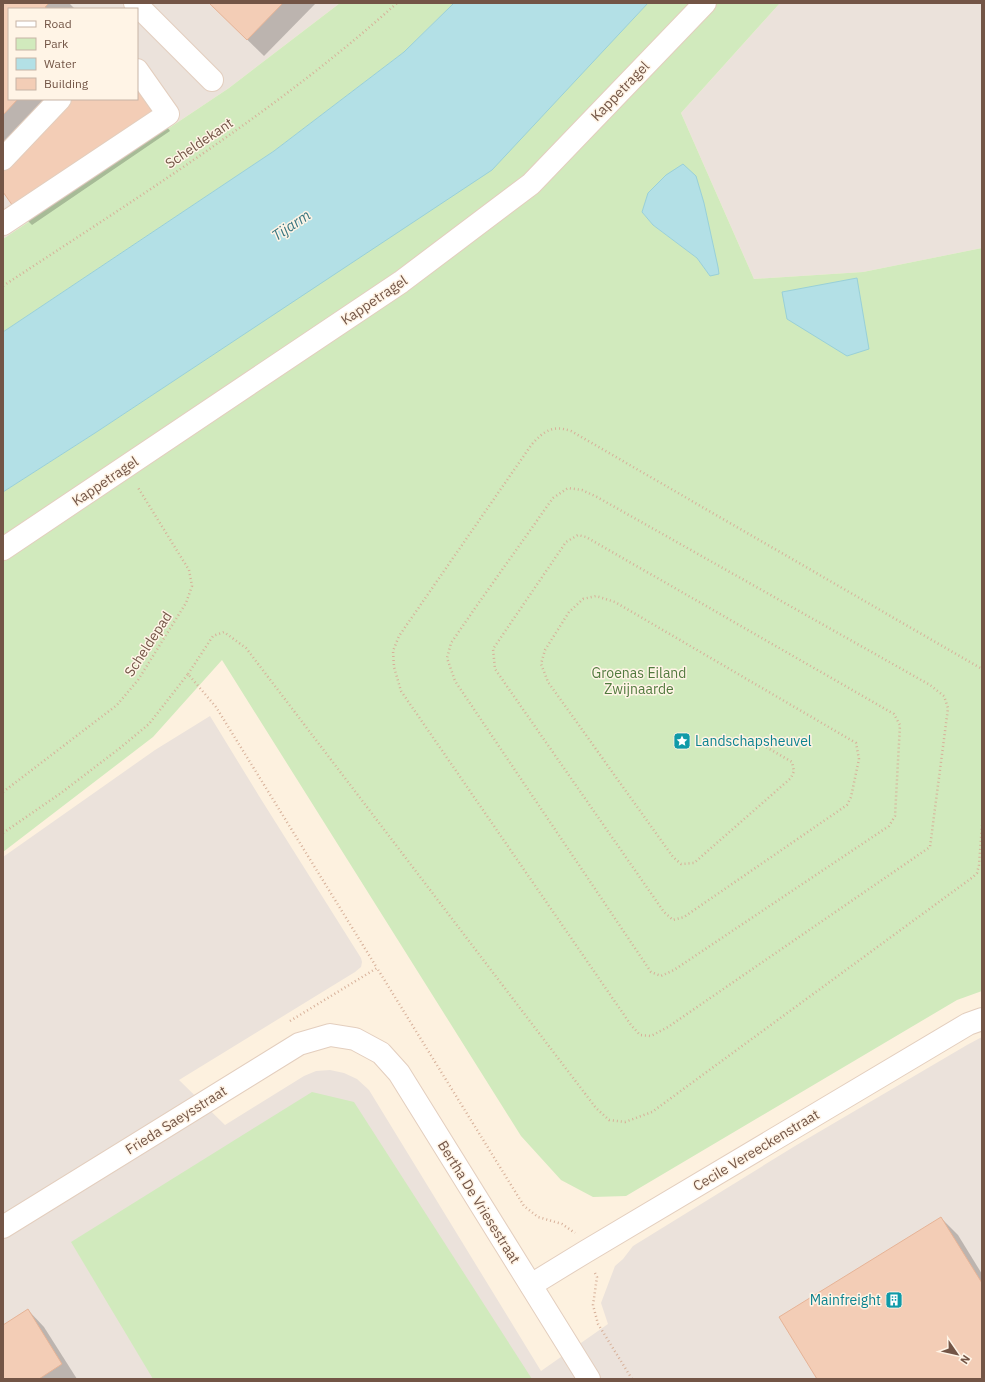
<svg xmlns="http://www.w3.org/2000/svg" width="985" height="1382" font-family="'IBM Plex Sans',sans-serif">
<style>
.industrial{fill:#ebe2db;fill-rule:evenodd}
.green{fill:#d1eabd;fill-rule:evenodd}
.water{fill:#b3e0e6;stroke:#99d0d8}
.shadow{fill:#0003}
.building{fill:#f3cdb6;stroke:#e6b396}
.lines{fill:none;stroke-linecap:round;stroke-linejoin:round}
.minor-casing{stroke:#e3cebe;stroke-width:24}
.path{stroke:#d7b099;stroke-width:2.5;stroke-dasharray:1 3;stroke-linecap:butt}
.minor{stroke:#fff;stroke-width:22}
.labels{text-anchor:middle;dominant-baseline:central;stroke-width:3;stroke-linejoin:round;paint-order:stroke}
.street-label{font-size:14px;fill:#735546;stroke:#fff4e6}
.park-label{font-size:14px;fill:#517a3e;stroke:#fff4e6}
.culture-label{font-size:14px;fill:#0d838f;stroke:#fff4e6;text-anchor:start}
.water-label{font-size:15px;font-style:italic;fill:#3c7781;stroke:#fff4e6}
</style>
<rect width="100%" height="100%" fill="#fdf1df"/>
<g class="industrial">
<path d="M3 3H340L229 88 3 239ZM9 9H137V99H9Z"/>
<path d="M780 3H982V248L863 272 754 279 681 113Z"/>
<path d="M210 716 259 796 361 958 362 962 361 967 355 972 179 1080 225 1125 304 1076 316 1071 330 1070 344 1073 357 1079 369 1090 541 1371 608 1324 601 1303 615 1266 623 1259 633 1246 795 1146 967 1045 982 1037V1379H3V857L155 750Z"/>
</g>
<g class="green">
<path d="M340 3H454L404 52 274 151 3 332V239L229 88Z"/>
<path d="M648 3H780L681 113 754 279 863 272 982 248V991L957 1000 626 1196 593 1197 561 1180 521 1136 222 660 153 737 3 852V492L95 433 353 261 601 52ZM666 175 710 276 697 258 653 225 642 212 649 193Z"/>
<path d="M312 1092 354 1102 532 1379H153L71 1242Z"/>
</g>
<g class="water">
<path d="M454 3H648L492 170 95 433 3 492V332L274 151 404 52Z"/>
<path d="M683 164 696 176 704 203 718 267 719 274 710 276 697 258 653 225 642 212 648 193 666 175Z"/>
<path d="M857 278 869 349 847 356 787 319 782 292Z"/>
</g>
<g class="shadow">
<path d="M3 3H69L75 9H9V99H52L3 149Z"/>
<path d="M210 3H316L264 56Z"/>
<path d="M137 83 170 131 32 225 15 208 3 190 137 99Z"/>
<path d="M941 1218 958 1235 982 1274V1379H818Z"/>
<path d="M28 1310 44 1327 77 1379H3V1326Z"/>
</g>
<g class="building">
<path d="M3 3H49L45 7 48 9H9V99H18L3 115Z"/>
<path d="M209 3H283L247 40Z"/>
<path d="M137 89 154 114 15 209 3 192V166L68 99H137Z"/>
<path d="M941 1217 982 1283V1379H817L779 1317Z"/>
<path d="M28 1309 62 1364 39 1379H3V1325Z"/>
</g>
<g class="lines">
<g class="minor-casing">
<g id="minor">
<path d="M135 3 212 80"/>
<path d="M3 159 60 99"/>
<path d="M3 224 168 114 137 70"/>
<path d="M3 549 401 282 531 184 705 3"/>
<path d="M3 1227 299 1044 330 1035 355 1039 381 1053 399 1073 589 1379"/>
<path d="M531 1285 585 1252 968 1024 982 1019"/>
</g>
</g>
<g class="path">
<path d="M3 286C138 197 277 111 397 3"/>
<path d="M188 674 213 636 224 632 246 648 596 1108 609 1120 625 1122 652 1112 973 877 977 873 979 865 982 825"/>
<path d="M756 741 792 762 794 771 791 778 694 863 681 864 673 857 548 682 541 664 545 650 569 612 583 599 596 596 615 602 856 743 859 759 851 797 847 805 684 917 673 920 664 912 495 669 493 649 566 542 578 535 586 537 894 714 900 725 895 816 889 826 674 970 661 976 651 972 455 681 447 658 451 643 480 601 553 498 568 488 582 490 597 497 930 685 944 696 948 708 930 847 668 1027 651 1036 640 1035 631 1025 401 691 394 667 393 651 399 636 532 444C545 430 553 425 571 431L982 669"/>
<path d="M3 792 117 705 138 680 186 603 192 586 189 570 137 486"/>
<path d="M3 833 61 793 120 748 149 724 188 674 216 707 377 968"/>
<path d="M290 1021 377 968 524 1206 538 1217 562 1224 575 1233"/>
<path d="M595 1273 597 1277 593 1305 598 1324 632 1379"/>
</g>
<use href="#minor" class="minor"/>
</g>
<defs>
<g id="sight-square" transform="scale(0.9)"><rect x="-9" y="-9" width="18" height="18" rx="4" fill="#0f9aa8" stroke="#fff4e6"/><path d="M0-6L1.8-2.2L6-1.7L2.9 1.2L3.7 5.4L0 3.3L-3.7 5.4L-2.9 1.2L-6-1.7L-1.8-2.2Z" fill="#fff"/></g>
<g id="building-square" transform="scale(0.9)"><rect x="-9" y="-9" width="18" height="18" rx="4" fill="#0f9aa8" stroke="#fff4e6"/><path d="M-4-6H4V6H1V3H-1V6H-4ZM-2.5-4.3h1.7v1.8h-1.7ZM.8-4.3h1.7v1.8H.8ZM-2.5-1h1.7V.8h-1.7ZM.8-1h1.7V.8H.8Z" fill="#fff"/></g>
</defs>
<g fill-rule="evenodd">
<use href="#sight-square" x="682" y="741"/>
<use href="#building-square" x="894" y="1300"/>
</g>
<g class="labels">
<g class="street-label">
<text transform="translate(620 91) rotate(-46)">Kappetragel</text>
<text transform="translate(199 143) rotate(-34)">Scheldekant</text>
<text transform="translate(374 300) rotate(-34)">Kappetragel</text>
<text transform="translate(105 481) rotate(-34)">Kappetragel</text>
<text transform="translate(148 644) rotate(-57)">Scheldepad</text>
<text transform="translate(176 1120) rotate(-32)">Frieda Saeysstraat</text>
<text transform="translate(756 1150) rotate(-31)">Cecile Vereeckenstraat</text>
<text transform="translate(479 1202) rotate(58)">Bertha De Vriesestraat</text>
</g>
<g class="park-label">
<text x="639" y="673">Groenas Eiland<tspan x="639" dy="16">Zwijnaarde</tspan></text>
</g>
<g class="culture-label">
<text x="695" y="741">Landschapsheuvel</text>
<text x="881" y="1300" text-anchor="end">Mainfreight</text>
</g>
<g class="water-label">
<text transform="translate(291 225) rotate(-34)">Tijarm</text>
</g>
</g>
<rect width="985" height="1382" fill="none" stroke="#735546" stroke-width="8"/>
<rect x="8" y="8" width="130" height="92" fill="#fff4e6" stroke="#c7b4a6"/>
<rect x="16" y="21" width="20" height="6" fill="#ffffff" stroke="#c7b4a6"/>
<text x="44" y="28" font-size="12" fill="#735546">Road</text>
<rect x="16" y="38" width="20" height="12" fill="#d1eabd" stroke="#c7b4a6"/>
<text x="44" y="48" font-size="12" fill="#735546">Park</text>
<rect x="16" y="58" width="20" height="12" fill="#b3e0e6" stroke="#c7b4a6"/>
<text x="44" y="68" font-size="12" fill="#735546">Water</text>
<rect x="16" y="78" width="20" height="12" fill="#f3cdb6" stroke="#c7b4a6"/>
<text x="44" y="88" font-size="12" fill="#735546">Building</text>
<g transform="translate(957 1354) rotate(124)" stroke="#fff4e6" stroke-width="3" paint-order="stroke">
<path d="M0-3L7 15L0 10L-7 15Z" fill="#735546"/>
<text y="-6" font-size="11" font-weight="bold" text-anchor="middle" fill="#735546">N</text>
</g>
</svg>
